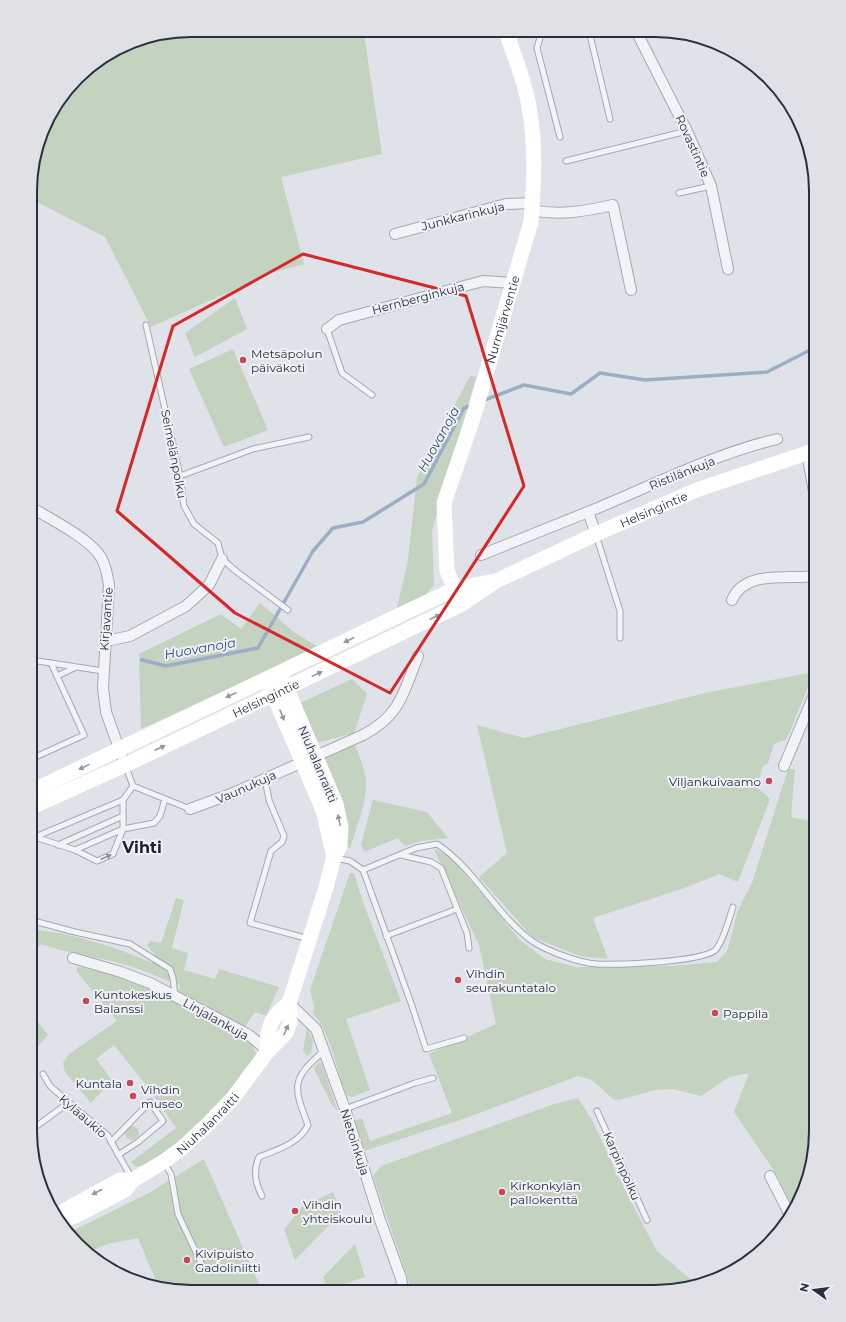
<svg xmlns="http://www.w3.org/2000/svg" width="846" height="1322" font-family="Montserrat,sans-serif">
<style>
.green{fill:#c4d2c0}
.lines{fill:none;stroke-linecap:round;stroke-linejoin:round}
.stream{stroke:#9baec8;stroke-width:3.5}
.lane-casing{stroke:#a4a9b2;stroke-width:7}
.street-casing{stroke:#a4a9b2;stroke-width:12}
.lane{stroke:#f2f3f7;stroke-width:5}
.street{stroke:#f2f3f7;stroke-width:10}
.secondary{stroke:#fff;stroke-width:15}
.oneway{fill:#94979f}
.oneway2{fill:#8d919b}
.marked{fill:none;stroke:#d62828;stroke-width:3;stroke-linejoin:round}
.poi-dot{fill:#cc4552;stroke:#eff1f6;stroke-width:1.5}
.labels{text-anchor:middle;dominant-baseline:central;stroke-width:4;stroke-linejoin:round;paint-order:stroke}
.street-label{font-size:12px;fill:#282f3f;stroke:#eff1f6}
.poi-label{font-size:12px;fill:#282f3f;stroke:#eff1f6;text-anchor:start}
.water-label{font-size:13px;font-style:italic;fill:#334c73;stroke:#eff1f6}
.district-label{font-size:16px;font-weight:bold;fill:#1b2130;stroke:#eff1f6}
.rim{fill:none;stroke:#282f3f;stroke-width:2}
</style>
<rect width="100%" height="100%" fill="#dfe2e8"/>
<g class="green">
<path d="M191 30H344L364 34 382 154 281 177 304 264 271 273 151 327 105 237 31 199V171L47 120 85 70 130 42Z"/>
<path d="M235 298 247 329 195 357 185 333Z"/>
<path d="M233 349 268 430 224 447 189 369Z"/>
<path d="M470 376 476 377 432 531 434 585 418 603 397 608 408 560 417 477Z"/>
<path d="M260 603 294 632 319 648 141 729 139 654 221 614 241 629Z"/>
<path d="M814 672 787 739 774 744 768 763 763 766 757 787 770 799 738 882 719 874 687 887 593 918 608 959 580 956 532 937 479 877 507 853 477 725 524 738 705 693Z"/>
<path d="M352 679 367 694 354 733 316 743 298 704Z"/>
<path d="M354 743C359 755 365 768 366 782 367 802 356 829 350 848L347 847 341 799 322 758Z"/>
<path d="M788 769H795L791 817 816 822V1141L807 1183 794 1209 777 1175 734 1112 749 1073 729 1077 701 1096 673 1089 655 1090 619 1100 613 1099 592 1080 578 1076 463 1119 364 1151 354 1121 362 1118 370 1141 452 1113 429 1054 496 1024 479 945 434 849 451 857 520 940 545 959 576 967 672 966 717 962 727 951 738 910 752 883Z"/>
<path d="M373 800 427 812 448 838 422 841 405 846 398 838 364 852 361 845Z"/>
<path d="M350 873H354L363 902 401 1001 346 1019 370 1090 352 1097 346 1095C339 1075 328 1026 313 1014L314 1006 310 990Z"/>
<path d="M176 898 184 900 172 948 188 953 184 970 215 979 219 969 279 987 266 1016 255 1012 244 1028 178 994 180 985C159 978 140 968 119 963 93 956 66 953 41 944L30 957V929C72 933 113 946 152 963L156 956 147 945 150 941 161 943Z"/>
<path d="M30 963 38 972 30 979Z"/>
<path d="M77 967 106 970 159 991 252 1044 256 1054C240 1085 172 1164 136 1167L131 1162 176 1128 148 1087 114 1045 96 1059 112 1080 91 1103 65 1072 63 1063 69 1054 117 1021 77 972Z"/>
<path d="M30 1011 48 1035 30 1055Z"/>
<path d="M307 1027 313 1041 311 1053 307 1056 303 1051Z"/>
<path d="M321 1062 322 1064 338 1112 332 1105 314 1069 317 1064Z"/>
<path d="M578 1098 592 1120 619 1178 656 1250 696 1284 655 1292 412 1291 373 1176 381 1166 554 1104Z"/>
<circle cx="132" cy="1133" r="7"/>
<path d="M204 1159 262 1291H171L159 1288 138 1238 108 1244 87 1252 72 1237 70 1232 149 1193Z"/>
<path d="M333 1192 341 1213 295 1260 284 1229 303 1206Z"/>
<path d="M355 1244 365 1277 328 1290 323 1277Z"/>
</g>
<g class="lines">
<g class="stream">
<path d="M743 58 759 77 781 91"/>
<path d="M482 401 524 385 571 394 600 373 645 380 767 372 816 347"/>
<path d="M142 660 166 666 258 648 313 551 333 528 363 522 424 484 464 408 473 405"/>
</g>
<g class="lane-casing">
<g id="lane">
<path d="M542 31 537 48 560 137"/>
<path d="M589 31 610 119"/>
<path d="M566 161 687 131"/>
<path d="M679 193 711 186"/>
<path d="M146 325 180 476 184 506 194 524 218 543 222 559 237 572 288 610"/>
<path d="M327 329 342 373 372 395"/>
<path d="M180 476 253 449 309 437"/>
<path d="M596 535 620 611V638"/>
<path d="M31 660 103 671"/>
<path d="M57 676 74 668"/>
<path d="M31 759 84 735 51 663"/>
<path d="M126 767 133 786 190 809"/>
<path d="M265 779 269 800 284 836 282 842 271 851 250 923 309 939"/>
<path d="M35 837 123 800"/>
<path d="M30 839 35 837 75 850 123 829V800L133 786"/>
<path d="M58 845 123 816"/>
<path d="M75 850 97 861 113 854 123 829 154 823 160 816 165 799"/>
<path d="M401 855 431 862 441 868 467 933 469 948"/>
<path d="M335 858 350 861 363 870 412 1006 426 1049 464 1038"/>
<path d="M363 870 416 848 437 844C475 869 496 915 532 941 547 951 579 963 597 964 620 965 697 962 714 951 722 946 730 916 733 907"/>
<path d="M30 920 75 932 130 944 170 969 173 978 175 996"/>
<path d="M386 936 457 909"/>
<path d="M43 1074 50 1086 108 1136 131 1177"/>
<path d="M345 1109 415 1083 433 1078"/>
<path d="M597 1111 647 1220"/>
<path d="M30 1131 68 1103"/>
<path d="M111 1142 150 1102 163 1121 138 1142 118 1155"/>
<path d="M164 1163 171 1174 178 1214 202 1265"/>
<path d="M262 1196C255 1183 253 1170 259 1157 277 1150 300 1143 308 1125 293 1086 291 1079 324 1051"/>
</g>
</g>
<g class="street-casing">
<g id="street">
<path d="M636 31 687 131 711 186 728 269"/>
<path d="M532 210C559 216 586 211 613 205L631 290"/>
<path d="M395 234 506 204 532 203"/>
<path d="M327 329 339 320 483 281 512 283"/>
<path d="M807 453 816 503"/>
<path d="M31 507C51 520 82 534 98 553 105 562 107 573 109 585L103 688 106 712 125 765"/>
<path d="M596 534 588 512C649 487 714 454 777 439"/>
<path d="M481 555 588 512"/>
<path d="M732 600C745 569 788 580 816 576"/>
<path d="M106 641 130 636 186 606 209 585 222 559"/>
<path d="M784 766 816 690"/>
<path d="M190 809 231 794 363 735C401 715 403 693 418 656"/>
<path d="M73 958 121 972 150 983 249 1035 268 1051"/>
<path d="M289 1003 316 1029 345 1109 380 1220 401 1278 403 1291"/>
<path d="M770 1176 790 1215"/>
</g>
</g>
<use href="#lane" class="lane"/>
<use href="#street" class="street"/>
<g class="secondary">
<path id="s1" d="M462 604 447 571 444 503 473 418 531 222C534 183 536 145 529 107 525 81 514 56 506 31"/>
<path d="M270 687 323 810 334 857"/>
<path d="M30 792 406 612 457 588 489 582"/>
<path id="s2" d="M30 808 125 765 462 604 496 581 596 534 699 489 816 450"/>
<path d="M268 1051C265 1029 272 1016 289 1003"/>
<path d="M57 1217 65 1210 120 1180H133"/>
<path id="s3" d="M59 1221 75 1216 125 1190 133 1180 163 1162 181 1149 208 1124 233 1098 268 1051 286 1033 290 1022 289 1003 325 891 334 857 340 846 341 827 336 804 280 673"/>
</g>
</g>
<defs><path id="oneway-solid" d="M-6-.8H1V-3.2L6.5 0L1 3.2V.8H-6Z"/></defs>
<g class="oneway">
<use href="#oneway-solid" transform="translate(435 617) rotate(-25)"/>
<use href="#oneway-solid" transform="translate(349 640) rotate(153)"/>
<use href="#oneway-solid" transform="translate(317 674) rotate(-26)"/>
<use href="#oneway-solid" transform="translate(231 695) rotate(156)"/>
<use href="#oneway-solid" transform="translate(282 715) rotate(67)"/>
<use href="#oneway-solid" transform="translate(160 748) rotate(-25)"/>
<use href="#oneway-solid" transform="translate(84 767) rotate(154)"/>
<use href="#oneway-solid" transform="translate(339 820) rotate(-102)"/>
<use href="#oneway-solid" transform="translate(286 1030) rotate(-66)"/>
<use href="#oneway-solid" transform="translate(97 1192) rotate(152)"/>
</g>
<use class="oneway2" href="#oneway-solid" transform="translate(106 857) rotate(-24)"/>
<path class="marked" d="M303 254 466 296 524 486 390 693 235 613 117 511 173 326Z"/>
<g class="poi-dot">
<circle cx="243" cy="360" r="4"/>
<circle cx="769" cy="781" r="4"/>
<circle cx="458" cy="980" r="4"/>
<circle cx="86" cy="1001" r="4"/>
<circle cx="715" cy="1013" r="4"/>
<circle cx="130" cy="1083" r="4"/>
<circle cx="133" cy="1096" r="4"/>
<circle cx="502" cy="1192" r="4"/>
<circle cx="295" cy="1211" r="4"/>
<circle cx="187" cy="1260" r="4"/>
</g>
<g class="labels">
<g class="street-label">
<text transform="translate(693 146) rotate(66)">Rovastintie</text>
<text transform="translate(463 216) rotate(-14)">Junkkarinkuja</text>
<text transform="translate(418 298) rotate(-15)">Hernberginkuja</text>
<text stroke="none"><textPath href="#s1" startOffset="297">Nurmijärventie</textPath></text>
<text transform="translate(174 454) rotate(79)">Seimelänpolku</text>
<text transform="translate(682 473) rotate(-22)">Ristilänkuja</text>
<text stroke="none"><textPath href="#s2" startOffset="692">Helsingintie</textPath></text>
<text transform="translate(106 619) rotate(-86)">Kirjavantie</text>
<text stroke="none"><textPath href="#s2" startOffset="260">Helsingintie</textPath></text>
<text transform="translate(318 764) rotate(67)">Niuhalanraitti</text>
<text transform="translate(246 787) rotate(-24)">Vaunukuja</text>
<text transform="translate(216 1019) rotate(29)">Linjalankuja</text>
<text transform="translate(83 1116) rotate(41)">Kyläaukio</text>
<text stroke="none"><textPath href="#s3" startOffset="180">Niuhalanraitti</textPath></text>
<text transform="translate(355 1142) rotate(72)">Nietoinkuja</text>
<text transform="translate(622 1166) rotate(66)">Karpinpolku</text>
</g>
<g class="poi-label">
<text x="251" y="353">Metsäpolun<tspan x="251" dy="14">päiväkoti</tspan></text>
<text x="761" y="781" text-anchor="end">Viljankuivaamo</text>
<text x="466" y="973">Vihdin<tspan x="466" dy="14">seurakuntatalo</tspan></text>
<text x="94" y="994">Kuntokeskus<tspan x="94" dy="14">Balanssi</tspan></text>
<text x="723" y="1013">Pappila</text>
<text x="122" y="1083" text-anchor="end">Kuntala</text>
<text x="141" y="1089">Vihdin<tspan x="141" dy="14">museo</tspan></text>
<text x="510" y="1185">Kirkonkylän<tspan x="510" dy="14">pallokenttä</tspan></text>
<text x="303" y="1204">Vihdin<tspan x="303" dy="14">yhteiskoulu</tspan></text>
<text x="195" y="1253">Kivipuisto<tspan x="195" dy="14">Gadoliniitti</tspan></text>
</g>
<g class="water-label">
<text transform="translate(438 439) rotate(-61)">Huovanoja</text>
<text transform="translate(200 648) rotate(-10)">Huovanoja</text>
</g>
<g class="district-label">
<text x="142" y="847">Vihti</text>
</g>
</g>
<path d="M0 0H846V1322H0ZM191 37H655A154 154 0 0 1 809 191V1131A154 154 0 0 1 655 1285H191A154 154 0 0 1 37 1131V191A154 154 0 0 1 191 37Z" fill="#dfe1e7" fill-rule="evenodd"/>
<path class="rim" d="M191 37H655A154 154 0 0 1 809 191V1131A154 154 0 0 1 655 1285H191A154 154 0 0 1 37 1131V191A154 154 0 0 1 191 37Z"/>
<g transform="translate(814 1290) rotate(284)" stroke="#eff1f6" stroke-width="3" paint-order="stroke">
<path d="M0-3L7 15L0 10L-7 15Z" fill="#282f3f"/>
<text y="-6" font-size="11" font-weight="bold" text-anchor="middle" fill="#282f3f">N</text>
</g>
</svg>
